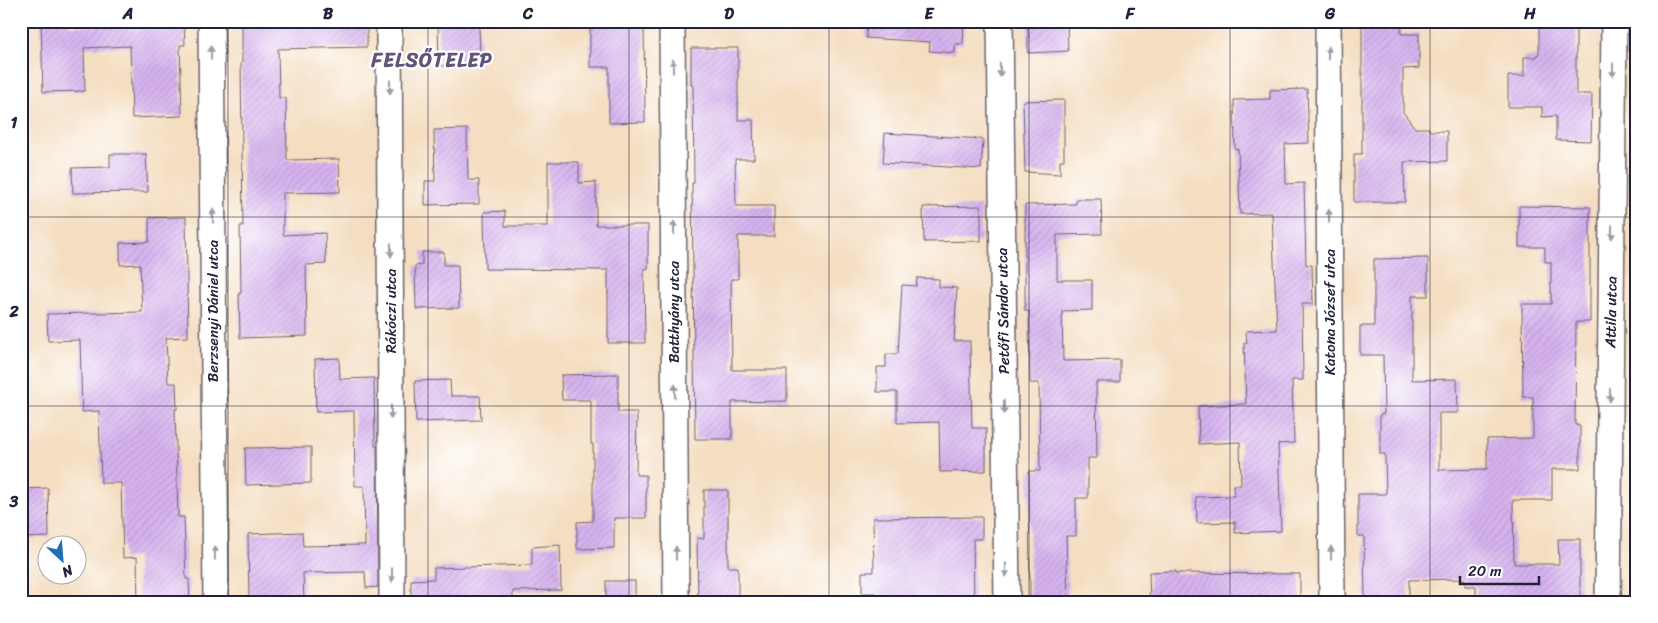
<svg xmlns="http://www.w3.org/2000/svg" width="1658" height="623" font-family="Sriracha,sans-serif">
<style>
.building{fill:url(#building-hatch)}
.lines{fill:none;stroke-linecap:round;stroke-linejoin:round}
.minor-casing{stroke:#6c636a;stroke-width:28}
.minor{stroke:#fff;stroke-width:25}
.oneway{fill:#9c9ca7}
.grid{fill:none;stroke:#22223b;stroke-width:1;stroke-opacity:0.55}
.labels{text-anchor:middle;dominant-baseline:central;stroke-width:4.5;stroke-linejoin:round;paint-order:stroke}
.street-label{font-size:15px;fill:#22223b;stroke:#fff}
.district-label{font-size:20px;font-weight:bold;letter-spacing:1px;fill:#61557a;stroke:#fff}
.neatline{fill:none;stroke:#22223b;stroke-width:2}
.grid-label{font-size:16px;text-anchor:middle;font-weight:bold;fill:#22223b}
</style>
<defs>
<pattern id="building-hatch" width="6" height="6" patternUnits="userSpaceOnUse" patternTransform="scale(1.25)"><rect width="6" height="6" fill="#d7b3ef"/><path d="M-1 1l2-2M0 6l6-6M5 7l2-2" fill="none" stroke="#b89ace"/></pattern>
</defs>
<rect width="100%" height="100%" fill="#fff"/>
<filter id="ink" filterUnits="userSpaceOnUse"><feTurbulence type="fractalNoise" baseFrequency=".02" numOctaves="2"/><feDisplacementMap in="SourceGraphic" scale="10" xChannelSelector="R" yChannelSelector="G"/><feConvolveMatrix kernelMatrix="1 2 1 2 8 2 1 2 1" color-interpolation-filters="sRGB"/></filter>
<filter id="wash" filterUnits="userSpaceOnUse"><feTurbulence type="fractalNoise" baseFrequency=".0096" numOctaves="4" result="noise"/><feDisplacementMap in="SourceGraphic" scale="20" xChannelSelector="R" yChannelSelector="G"/><feGaussianBlur stdDeviation="1.12" result="paint"/><feColorMatrix in="noise" values="0 0 0 0 0 0 0 0 0 0 0 0 0 0 0 0 0 1.4 0 .05"/><feComposite in="paint" operator="in"/></filter>
<g filter="url(#wash)">
<rect width="100%" height="100%" fill="#f4ddc0"/>
<g id="blocks">
<g class="building">
<path d="M41 21H69V26L135 25 134 21H184L185 45H180L182 116 132 118 130 46 84 48 85 91 43 92Z"/>
<path d="M242 21 367 22V47L278 49 279 98H286L287 160 339 159 340 192 283 193V235L325 233 326 264 306 265 307 336 240 338 239 293H241L240 226H243L241 63H242Z"/>
<path d="M438 21H479L480 64 439 66Z"/>
<path d="M590 21H644L645 122 609 123V67H590Z"/>
<path d="M867 21H964L963 44H955V53L929 51 930 42 866 38Z"/>
<path d="M1028 21H1067L1068 51 1028 53Z"/>
<path d="M1362 21H1401V34H1419V68L1403 69V112L1415 128H1429V131H1447V161L1404 162 1405 202H1354V154H1362Z"/>
<path d="M1539 21H1576V94H1592L1591 141 1556 140V116L1542 117V107H1508V76H1524V57H1537L1536 55H1539Z"/>
<path d="M691 48H738V120H753L754 159H735L736 206H774V236H738V279H731L732 370H787V401L732 402V439H695L692 183H694L693 85H691Z"/>
<path d="M1307 89 1309 143 1285 144 1286 184 1304 183 1306 265H1312L1313 304H1302L1303 380H1292L1294 443 1278 444 1281 531 1235 533V522L1197 523 1196 497 1234 496 1233 485H1241L1240 442 1199 444 1198 406 1246 404 1244 343H1247L1246 331 1277 330 1272 213 1240 214 1238 149H1235L1234 100 1270 99V90Z"/>
<path d="M1064 100V160H1060V174L1025 172 1023 101Z"/>
<path d="M467 129 468 180H479V204L425 205V181H435L434 130Z"/>
<path d="M885 133 983 139 981 169 883 163Z"/>
<path d="M110 154H146L148 192 73 193 72 168 110 167Z"/>
<path d="M548 162H579V183L596 182V225H648V269H644L645 343H608V270L485 269 484 212 505 211V226H548Z"/>
<path d="M1076 199H1101L1102 234 1057 235V280H1092V310L1062 311 1063 361 1120 360V382H1096L1097 458H1088V498H1076V536H1066L1068 602H1030L1029 471H1040L1039 383H1030L1029 311H1025V205L1076 204Z"/>
<path d="M981 206V241L924 242 923 207Z"/>
<path d="M1519 206 1590 207V322H1576L1575 425H1580V469H1552V500H1513L1514 564H1559L1558 539H1580V602H1476V586H1465V579L1409 580V602H1365L1364 536H1358V494H1386L1385 454H1380V414H1384L1383 355H1360V326H1374V259L1428 258V296H1412V380L1457 379 1458 413H1439V470L1487 469V439L1533 438V397H1523L1522 304H1551V262H1545V247H1519Z"/>
<path d="M186 217 188 337 166 338 168 383H176L177 409H175L178 517H184L186 579H189L190 602H138L137 557 123 558 121 483H101L99 411 82 412 80 340 48 341 47 314 142 312 140 264 120 265V243L149 242V218Z"/>
<path d="M422 252H444V265H458L459 308 416 309 415 266 422 265Z"/>
<path d="M917 278 939 279V287L957 288 954 341H970L972 428H986V471L940 472 939 422 897 423V392H877V367H886V354H898L902 285 916 286Z"/>
<path d="M339 358 340 379 374 378 375 446H377L378 587 366 588 365 572 303 573 304 602H249L248 534 302 532 303 546 365 545 364 486H355L354 411 316 412 315 359Z"/>
<path d="M618 374V412H637L636 475H646V518H614V548L577 549V522L593 521V444H591V400H562L561 375Z"/>
<path d="M450 380 451 396H480L481 420 416 422 415 381Z"/>
<path d="M311 447V483L246 485 245 448Z"/>
<path d="M48 488 49 537 22 538V489Z"/>
<path d="M704 490H728V567H738V602H698L697 538 704 539Z"/>
<path d="M982 517V539H973L974 602H875V593H862V572H874L873 518Z"/>
<path d="M560 545 561 590 513 591V602H411V580L434 579V568L532 565V547Z"/>
<path d="M1176 571V573L1300 574V602H1150L1149 572Z"/>
<rect x="606" y="581" width="29" height="21"/>
</g>
</g>
</g>
<g filter="url(#ink)">
<use href="#blocks" fill-opacity="0" stroke="#6c636a" stroke-width="1"/>
<g class="lines">
<g class="minor-casing">
<g id="minor">
<path d="M211 21 216 602"/>
<path d="M389 21 392 602"/>
<path d="M672 21 676 602"/>
<path d="M1000 21 1007 602"/>
<path d="M1328 21 1332 602"/>
<path d="M1608 602 1614 21"/>
</g>
</g>
<use href="#minor" class="minor"/>
</g>
<defs><path id="oneway-solid" d="M-6-.8H1V-3.2L6.5 0L1 3.2V.8H-6Z" transform="scale(1.25)"/></defs>
<g class="oneway">
<use href="#oneway-solid" transform="translate(211 53) rotate(-90)"/>
<use href="#oneway-solid" transform="translate(1328 53) rotate(-90)"/>
<use href="#oneway-solid" transform="translate(673 66) rotate(-90)"/>
<use href="#oneway-solid" transform="translate(1000 70) rotate(89)"/>
<use href="#oneway-solid" transform="translate(1613 70) rotate(91)"/>
<use href="#oneway-solid" transform="translate(390 87) rotate(90)"/>
<use href="#oneway-solid" transform="translate(213 216) rotate(-90)"/>
<use href="#oneway-solid" transform="translate(1329 216) rotate(-90)"/>
<use href="#oneway-solid" transform="translate(674 228) rotate(-90)"/>
<use href="#oneway-solid" transform="translate(1612 232) rotate(91)"/>
<use href="#oneway-solid" transform="translate(391 250) rotate(90)"/>
<use href="#oneway-solid" transform="translate(675 391) rotate(-90)"/>
<use href="#oneway-solid" transform="translate(1610 395) rotate(91)"/>
<use href="#oneway-solid" transform="translate(1004 407) rotate(89)"/>
<use href="#oneway-solid" transform="translate(391 412) rotate(90)"/>
<use href="#oneway-solid" transform="translate(215 553) rotate(-90)"/>
<use href="#oneway-solid" transform="translate(676 553) rotate(-90)"/>
<use href="#oneway-solid" transform="translate(1331 553) rotate(-90)"/>
<use href="#oneway-solid" transform="translate(1006 570) rotate(89)"/>
<use href="#oneway-solid" transform="translate(392 575) rotate(90)"/>
</g>
</g>
<path class="grid" d="M228 21V602M428 21V602M629 21V602M829 21V602M1029 21V602M1230 21V602M1430 21V602M21 217H1637M21 406H1637"/>
<g class="labels">
<g class="street-label">
<text transform="translate(213 311) rotate(-90)">Berzsenyi Dániel utca</text>
<text transform="translate(391 311) rotate(-90)">Rákóczi utca</text>
<text transform="translate(1003 311) rotate(-91)">Petőfi Sándor utca</text>
<text transform="translate(674 312) rotate(-90)">Batthyány utca</text>
<text transform="translate(1330 312) rotate(-90)">Katona József utca</text>
<text transform="translate(1611 312) rotate(-89)">Attila utca</text>
</g>
<g class="district-label">
<text x="432" y="60">FELSŐTELEP</text>
</g>
</g>
<rect width="1658" height="623" fill="none" stroke="#fff" stroke-width="55"/>
<g transform="translate(62 560) rotate(154)"><circle r="24" fill="#ffffff" stroke="#a7a7b1"/>
<path d="M0-4L9 19L0 12L-9 19Z" fill="#1f6fb2"/>
<text y="-8" font-size="14" font-weight="bold" text-anchor="middle" fill="#22223b">N</text>
</g>
<path d="M1460 576v8h79v-8" fill="none" stroke="#22223b" stroke-width="2.5"/>
<text x="1468" y="576" font-size="15" fill="#22223b" stroke="#ffffff" stroke-width="4" paint-order="stroke">20 m</text>
<rect x="28" y="28" width="1602" height="568" class="neatline"/>
<g class="grid-label">
<text x="128" y="19">A</text>
<text x="328" y="19">B</text>
<text x="528" y="19">C</text>
<text x="729" y="19">D</text>
<text x="929" y="19">E</text>
<text x="1130" y="19">F</text>
<text x="1330" y="19">G</text>
<text x="1530" y="19">H</text>
<text x="14" y="128">1</text>
<text x="14" y="317">2</text>
<text x="14" y="507">3</text>
</g>
</svg>
